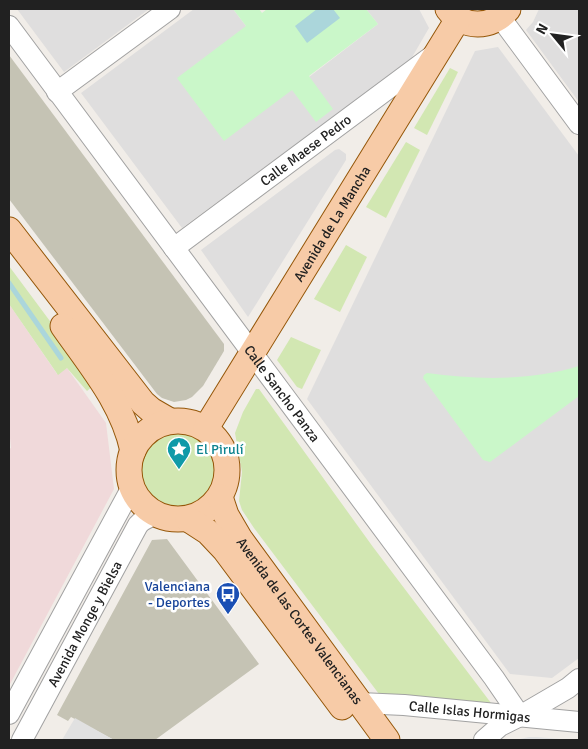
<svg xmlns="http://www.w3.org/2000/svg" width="588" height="749" font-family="Signika,sans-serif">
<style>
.residential{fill:#dfdede}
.commercial{fill:#f0d9da}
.construction{fill:#c5c3b4}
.grass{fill:#d2e7b2}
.park{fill:#caf7c9}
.parking{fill:#e1e1e1}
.water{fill:#abd6db}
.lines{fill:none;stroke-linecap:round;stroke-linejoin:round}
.stream{stroke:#abd6db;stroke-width:5}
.minor-casing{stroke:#a2a2a2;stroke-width:22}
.major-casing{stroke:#955709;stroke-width:27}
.minor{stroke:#fff;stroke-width:20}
.major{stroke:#f7cba7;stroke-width:25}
.labels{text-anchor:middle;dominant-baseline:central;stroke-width:5;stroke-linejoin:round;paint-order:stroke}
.street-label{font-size:14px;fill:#212121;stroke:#fff}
.culture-label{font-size:14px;fill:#0d838f;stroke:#fff;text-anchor:start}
.transit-label{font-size:14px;fill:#164399;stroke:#fff;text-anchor:end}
</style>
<rect width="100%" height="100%" fill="#f1ede8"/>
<g class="residential">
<path d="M17 9H149L64 72Z"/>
<path d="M194 9H233L246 26 224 140 292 89 316 121 332 109 309 77 378 24 366 9H419L429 28 411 59 182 228 81 93Z"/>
<path d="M539 9H579V102L526 30 533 22Z"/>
<path d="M498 47 579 156V658L552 678 510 674 307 399 475 51Z"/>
<path d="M339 149 346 154V160L248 317 201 250 335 150Z"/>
</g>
<path class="commercial" d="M9 304 57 374 67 368 106 423 114 489 9 686V449L11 448 9 428Z"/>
<g class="construction">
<path d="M9 55 224 344V351L203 386 192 397 186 400 174 402 162 398 157 394 9 199Z"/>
<path d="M167 539 259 664 155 740H114L71 717 68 721 57 715 152 540Z"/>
</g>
<g class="grass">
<path d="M450 68 458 72 427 135 414 128Z"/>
<path d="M406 142 420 150 386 218 366 207Z"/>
<path d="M346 245 367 257 340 312 314 299Z"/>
<path d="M9 266 93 379 95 384 87 391 67 368 58 375 9 304Z"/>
<path d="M291 337 321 350 302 389 297 387 277 360Z"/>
<path d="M256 389H259L373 547 491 703 490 706 379 694 254 528 242 510 239 501 242 472 235 433 243 412Z"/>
<circle cx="179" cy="470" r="39"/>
</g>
<g class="park">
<path d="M233 9H259L262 13 267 9H366L378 24 309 76 333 109 316 122 292 90 224 141 177 78 246 26Z"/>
<path d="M579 366V396L490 462 483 460 423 378 424 375 427 373C478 380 530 381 579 366Z"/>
</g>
<g class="parking">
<path d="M75 718 114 740H62Z"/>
<path d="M529 737H537L570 740H516Z"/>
</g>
<path class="water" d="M317 9H333L340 18 307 43 295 26Z"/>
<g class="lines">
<path class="stream" d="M9 283 61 358"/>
<g class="minor-casing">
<g id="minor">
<path d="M500 17 579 124"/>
<path id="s1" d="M9 26 494 678 520 716 568 688 579 679"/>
<path d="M57 92 170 9"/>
<path id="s2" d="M174 248 432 56"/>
<path id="s3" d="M360 703 404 705 579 722"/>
<path d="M9 714 132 487"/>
<path id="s4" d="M22 740 138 525 142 521 155 514"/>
<path d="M484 740 500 726 520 716"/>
</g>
</g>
<g class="major-casing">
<g id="major">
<path d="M448 9C463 29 492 29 508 9"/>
<path d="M9 230 143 403 151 410 170 421"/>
<path d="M63 326C91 366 123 403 133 451"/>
<circle cx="178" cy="470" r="49"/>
<path id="s5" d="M206 428 458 19"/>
<path id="s6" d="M220 497 226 515 240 539 387 740"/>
<path d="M188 519 208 532 225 550 342 707"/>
</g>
</g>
<use href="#minor" class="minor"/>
<use href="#major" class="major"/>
</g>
<defs>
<g id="sight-pin" transform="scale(1.25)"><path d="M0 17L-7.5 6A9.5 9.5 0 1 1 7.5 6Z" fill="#0f9aa8" stroke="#fff"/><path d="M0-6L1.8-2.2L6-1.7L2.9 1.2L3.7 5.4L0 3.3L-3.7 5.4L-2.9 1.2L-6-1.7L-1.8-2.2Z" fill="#fff"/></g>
<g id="bus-pin" transform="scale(1.25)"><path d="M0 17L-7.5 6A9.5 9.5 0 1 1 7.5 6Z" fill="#1a4fb4" stroke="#fff"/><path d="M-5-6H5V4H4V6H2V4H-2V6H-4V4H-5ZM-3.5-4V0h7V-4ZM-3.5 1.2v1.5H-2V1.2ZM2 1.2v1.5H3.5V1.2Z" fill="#fff"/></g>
</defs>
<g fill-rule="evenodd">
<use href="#sight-pin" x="179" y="449"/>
<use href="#bus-pin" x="228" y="594"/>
</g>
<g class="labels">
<g class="street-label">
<text stroke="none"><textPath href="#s2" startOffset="164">Calle Maese Pedro</textPath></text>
<text stroke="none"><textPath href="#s5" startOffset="240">Avenida de La Mancha</textPath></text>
<text stroke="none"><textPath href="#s1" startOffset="458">Calle Sancho Panza</textPath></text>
<text stroke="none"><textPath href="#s6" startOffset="148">Avenida de las Cortes Valencianas</textPath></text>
<text stroke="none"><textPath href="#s4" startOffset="132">Avenida Monge y Bielsa</textPath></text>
<text stroke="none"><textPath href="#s3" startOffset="110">Calle Islas Hormigas</textPath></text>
</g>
<g class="culture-label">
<text x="196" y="449">El Pirulí</text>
</g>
<g class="transit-label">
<text x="210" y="586">Valenciana<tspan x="210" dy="16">- Deportes</tspan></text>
</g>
</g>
<rect width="588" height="749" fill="none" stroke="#212121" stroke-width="20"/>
<g transform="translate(553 35) rotate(299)" stroke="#ffffff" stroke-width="4" paint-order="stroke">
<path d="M0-4L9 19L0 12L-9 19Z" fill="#212121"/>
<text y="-8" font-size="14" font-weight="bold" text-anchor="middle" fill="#212121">N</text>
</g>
</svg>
